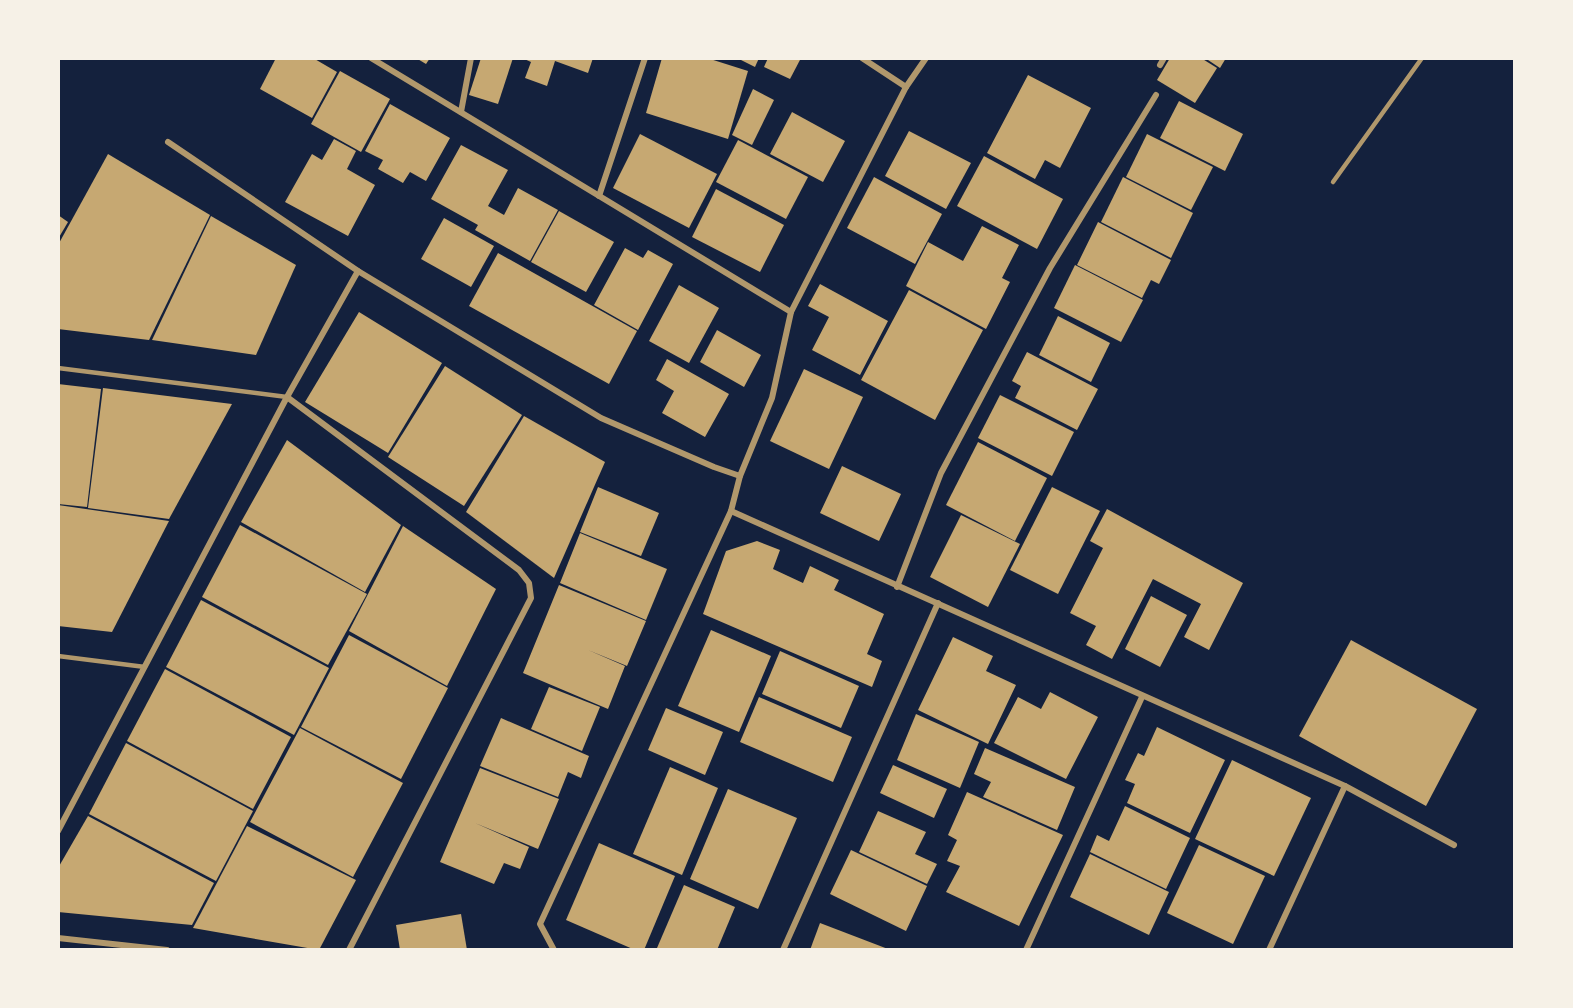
<svg xmlns="http://www.w3.org/2000/svg" width="1573" height="1008" font-family="'Archivo Narrow',sans-serif">
<style>
.building{fill:#c6a872}
.lines{fill:none;stroke-linecap:round;stroke-linejoin:round}
.service{stroke:#b1986c;stroke-width:4.5}
.minor{stroke:#b1986c;stroke-width:6}
</style>
<rect width="100%" height="100%" fill="#14213d"/>
<g class="building">
<path d="M276 58H313L337 72 312 118 260 89Z"/>
<path d="M416 58H430L426 64Z"/>
<path d="M481 58H513L498 104 469 95Z"/>
<path d="M522 58H593L588 73 555 61 547 86 525 78 531 62Z"/>
<path d="M662 58H707L748 71 728 139 646 113Z"/>
<path d="M737 58H759L755 67Z"/>
<path d="M768 58H801L790 79 764 67Z"/>
<path d="M1170 58H1201L1217 68 1195 103 1157 80Z"/>
<path d="M1205 58H1226L1220 68Z"/>
<path d="M340 71 390 99 361 152 311 124Z"/>
<path d="M1028 75 1091 108 1060 168 1045 160 1035 179 987 153Z"/>
<path d="M753 89 774 100 752 145 732 135Z"/>
<path d="M1179 101 1243 134 1225 171 1160 138Z"/>
<path d="M390 104 450 138 426 181 410 172 403 183 378 169 383 160 365 151Z"/>
<path d="M792 112 845 141 823 182 770 154Z"/>
<path d="M909 131 971 163 946 209 885 176Z"/>
<path d="M640 134 717 174 689 228 613 188Z"/>
<path d="M1147 134 1213 167 1191 210 1126 177Z"/>
<path d="M334 139 356 151 347 169 375 185 348 236 285 202 312 154 322 160Z"/>
<path d="M738 140 808 177 786 219 716 182Z"/>
<path d="M461 145 508 170 488 206 504 215 518 188 558 210 530 261 475 230 478 225 431 199Z"/>
<path d="M108 154 210 215 149 340 58 329V245Z"/>
<path d="M984 156 1063 199 1037 249 957 206Z"/>
<path d="M874 177 942 214 915 264 847 228Z"/>
<path d="M1123 177 1193 213 1171 258 1101 222Z"/>
<path d="M716 189 784 225 760 272 692 237Z"/>
<path d="M559 211 614 242 586 292 531 262Z"/>
<path d="M58 215 68 222 58 239Z"/>
<path d="M211 216 296 265 256 355 152 340Z"/>
<path d="M444 218 494 246 471 287 421 259Z"/>
<path d="M1098 222 1171 260 1159 284 1151 280 1142 298 1077 265Z"/>
<path d="M982 226 1019 245 1002 278 1010 282 986 329 906 286 928 242 963 261Z"/>
<path d="M625 248 643 258 648 250 673 264 638 330 594 305Z"/>
<path d="M498 253 637 331 609 384 469 306Z"/>
<path d="M1075 265 1143 300 1121 342 1054 308Z"/>
<path d="M820 284 888 321 860 375 812 350 829 317 808 306Z"/>
<path d="M679 285 719 308 689 363 649 341Z"/>
<path d="M909 290 983 330 935 420 861 380Z"/>
<path d="M359 312 442 363 388 453 305 402Z"/>
<path d="M1058 316 1110 343 1091 382 1039 355Z"/>
<path d="M717 330 761 355 744 387 700 362Z"/>
<path d="M1027 352 1098 389 1077 430 1015 398 1021 386 1012 381Z"/>
<path d="M667 359 729 394 705 437 662 413 674 391 656 380Z"/>
<path d="M445 366 522 415 464 506 388 457Z"/>
<path d="M804 369 863 397 829 469 770 441Z"/>
<path d="M58 384 101 389 87 507 58 504Z"/>
<path d="M103 388 232 404 169 519 88 508Z"/>
<path d="M1000 395 1074 432 1052 476 978 438Z"/>
<path d="M524 416 605 462 554 578 466 512Z"/>
<path d="M287 440 401 525 365 592 241 522Z"/>
<path d="M978 442 1047 478 1015 541 946 505Z"/>
<path d="M842 466 901 494 879 541 820 513Z"/>
<path d="M598 487 659 513 641 556 580 532Z"/>
<path d="M1052 487 1100 511 1058 594 1010 570Z"/>
<path d="M58 505 169 521 112 632 58 626Z"/>
<path d="M1107 509 1243 583 1209 650 1184 637 1201 604 1153 579 1112 659 1086 645 1096 626 1070 613 1103 548 1090 541Z"/>
<path d="M961 515 1020 544 988 607 930 577Z"/>
<path d="M240 525 367 594 328 665 202 597Z"/>
<path d="M403 526 496 589 447 686 349 631Z"/>
<path d="M580 533 667 569 646 620 560 583Z"/>
<path d="M757 541 780 550 773 569 803 583 810 566 839 580 834 590 884 614 867 654 882 661 872 687 703 614 726 551Z"/>
<path d="M559 585 646 621 627 666 588 650 625 666 608 709 523 673Z"/>
<path d="M1151 596 1187 615 1160 667 1125 649Z"/>
<path d="M201 600 329 668 294 735 166 667Z"/>
<path d="M711 630 771 656 739 732 678 706Z"/>
<path d="M349 635 448 688 401 779 301 727Z"/>
<path d="M953 637 993 656 986 671 1016 685 988 744 918 710Z"/>
<path d="M1351 640 1477 709 1426 806 1299 736Z"/>
<path d="M780 651 859 686 841 728 762 694Z"/>
<path d="M165 669 291 737 253 809 127 741Z"/>
<path d="M549 687 600 707 582 751 531 729Z"/>
<path d="M1050 692 1098 717 1066 779 994 743 1018 697 1041 709Z"/>
<path d="M759 697 852 737 833 782 740 742Z"/>
<path d="M666 708 723 732 705 775 648 750Z"/>
<path d="M916 714 979 742 960 788 897 760Z"/>
<path d="M501 718 589 756 581 778 568 772 558 797 480 766Z"/>
<path d="M1157 727 1225 760 1190 833 1127 803 1135 784 1125 780 1138 753 1144 756Z"/>
<path d="M300 728 403 783 353 877 250 822Z"/>
<path d="M126 743 253 811 216 881 89 814Z"/>
<path d="M985 748 1075 787 1057 830 983 797 991 782 974 774Z"/>
<path d="M1232 760 1311 798 1274 876 1195 839Z"/>
<path d="M893 765 947 789 934 818 880 793Z"/>
<path d="M670 767 718 788 682 875 633 854Z"/>
<path d="M480 768 559 799 538 849 475 823 529 847 520 869 504 863 494 884 440 862Z"/>
<path d="M728 789 797 818 758 909 690 879Z"/>
<path d="M967 792 1063 835 1019 926 946 892 960 866 947 861 957 840 948 835Z"/>
<path d="M1125 806 1190 838 1166 889 1090 852 1097 835 1109 841Z"/>
<path d="M878 811 926 832 915 854 937 864 927 884 859 852Z"/>
<path d="M88 816 214 883 192 925 58 912V868Z"/>
<path d="M247 826 356 880 319 950 193 928Z"/>
<path d="M599 843 675 876 644 950H635L566 920Z"/>
<path d="M1199 845 1265 876 1233 944 1167 913Z"/>
<path d="M851 850 927 886 906 931 830 894Z"/>
<path d="M1090 854 1169 892 1149 935 1070 897Z"/>
<path d="M684 885 735 907 717 950 657 948Z"/>
<path d="M461 914 467 950H400L396 925Z"/>
<path d="M820 923 888 949V950H810Z"/>
</g>
<g class="lines">
<g class="service">
<path d="M1333 182 1422 58"/>
<path d="M58 368 287 397"/>
<path d="M58 656 145 667"/>
</g>
<g class="minor">
<path d="M371 58 791 312"/>
<path d="M862 58 906 87"/>
<path d="M1160 65 1164 58"/>
<path d="M461 112 471 58"/>
<path d="M168 142 358 271 601 418 714 467 740 476"/>
<path d="M599 196 645 58"/>
<path d="M287 397 519 570 529 583 531 598 349 950"/>
<path d="M731 511 1345 786 1454 845"/>
<path d="M897 587 941 473 1050 268 1156 95"/>
<path d="M58 831 287 397 358 271"/>
<path d="M58 938 167 950"/>
<path d="M554 950 540 924 731 511 740 476 772 398 791 312 906 87 926 58"/>
<path d="M783 950 938 603"/>
<path d="M1026 950 1142 697"/>
<path d="M1269 950 1345 786"/>
</g>
</g>
<rect width="1573" height="1008" fill="none" stroke="#f6f1e7" stroke-width="120"/>
</svg>
